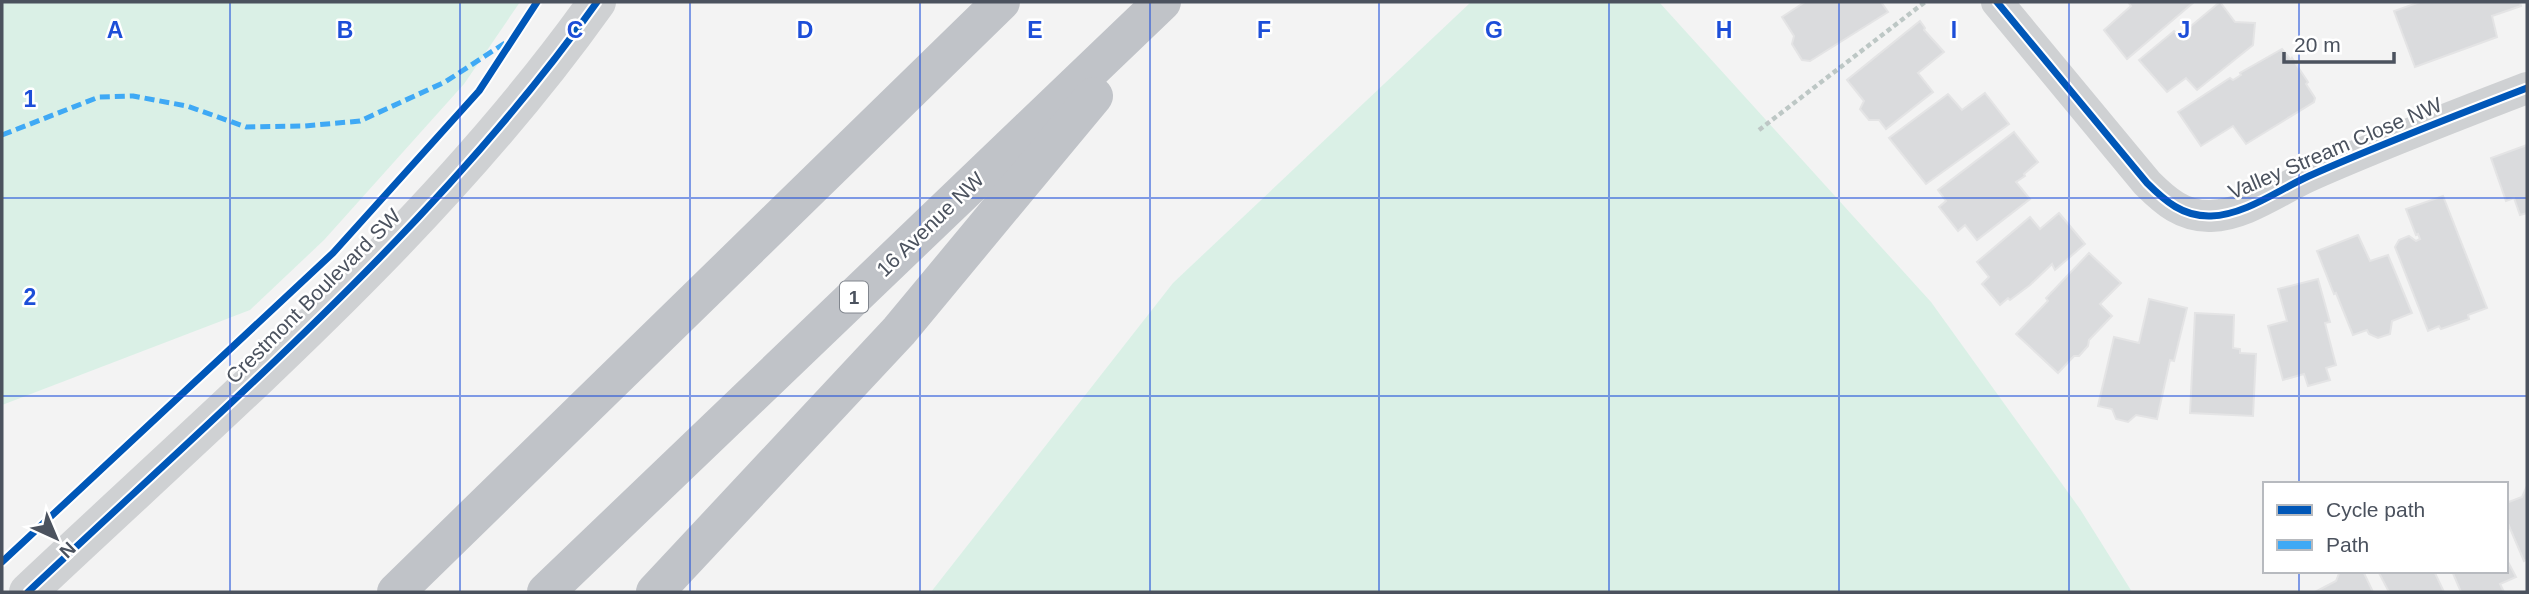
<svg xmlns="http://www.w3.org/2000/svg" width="2529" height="594" font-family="Arial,sans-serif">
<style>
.green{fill:#daf0e6}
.building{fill:#dadbdd;stroke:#e4e4e5;stroke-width:2}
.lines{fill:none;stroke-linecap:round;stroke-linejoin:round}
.path{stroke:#bdc7c5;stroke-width:4.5;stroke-dasharray:5 3.5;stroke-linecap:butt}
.minor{stroke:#cfd1d3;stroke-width:32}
.tertiary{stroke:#cfd1d3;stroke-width:38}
.motorway{stroke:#c0c3c8;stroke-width:38}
.quiet{stroke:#3fa9f5;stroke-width:5;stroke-dasharray:10 5;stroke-linecap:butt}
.cycleway-casing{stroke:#fff;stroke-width:11}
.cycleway{stroke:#0057b8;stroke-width:7}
.grid{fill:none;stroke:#1d4ed8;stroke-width:2;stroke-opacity:0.55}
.labels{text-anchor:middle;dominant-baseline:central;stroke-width:5;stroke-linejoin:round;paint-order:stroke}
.shield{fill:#fff;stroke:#81868e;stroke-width:2}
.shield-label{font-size:19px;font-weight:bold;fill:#4b525e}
.street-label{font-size:21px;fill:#4b525e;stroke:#fff}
.grid-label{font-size:23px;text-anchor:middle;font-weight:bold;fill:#1d4ed8;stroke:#fff;stroke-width:5;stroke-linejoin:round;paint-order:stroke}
</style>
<rect width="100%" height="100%" fill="#f3f3f3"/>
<g class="green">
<path d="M2 2H520L464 84 324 240 250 310 2 405Z"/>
<path d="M1471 2H1659L1931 302 2080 509 2132 592H931L1173 283Z"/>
</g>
<g class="building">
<path d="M1805 2H1881L1888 12 1810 61 1802 60 1792 44 1794 36 1782 17Z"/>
<path d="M2128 2H2194L2127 59 2104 30 2131 6Z"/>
<path d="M2220 2 2235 22 2255 23 2253 45 2197 90 2186 78 2167 92 2139 60 2174 31 2179 36Z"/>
<path d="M2420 2H2520L2521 6 2492 16 2497 37 2415 67 2394 11Z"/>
<path d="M1920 21 1925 28 1924 30 1944 52 1918 73 1933 92 1886 129 1879 120H1869L1860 109 1864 101 1847 80Z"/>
<path d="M2282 49 2291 60 2292 58 2308 82 2306 84 2315 98 2314 102 2246 144 2233 126 2201 146 2178 112 2230 78 2233 80 2241 75 2240 73Z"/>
<path d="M1985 93 2009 124 1926 184 1889 138 1948 94 1962 110Z"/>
<path d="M2014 132 2038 162 2024 174 2025 176 2016 182 2030 199 1977 240 1965 225 1958 231 1939 207 1946 201 1938 190Z"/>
<path d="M2527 145V213L2520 215 2514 198 2506 201 2491 158Z"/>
<path d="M2443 196 2487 308 2468 315 2469 319 2441 329 2439 326 2428 331 2395 247 2399 240 2409 236 2416 241 2420 239 2418 234 2416 235 2406 209Z"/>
<path d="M2059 213 2085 244 2055 270 2052 264 2030 285 2010 300 2008 298 2000 305 1982 284 1989 277 1977 262 2030 217 2040 229Z"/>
<path d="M2358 235 2370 261 2388 255 2412 313 2392 321 2390 334 2378 338 2369 334 2367 330 2353 335 2336 293 2334 294 2317 251Z"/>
<path d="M2089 253 2121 283 2100 304 2112 316 2089 340 2088 346 2079 356H2074L2058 373 2016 334 2048 301 2046 298Z"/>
<path d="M2318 279 2330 322 2325 323 2336 365 2326 368 2330 380 2308 386 2304 374 2283 380 2268 326 2287 321 2278 289Z"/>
<path d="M2149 299 2187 308 2174 361 2170 360 2157 419 2136 415 2128 422 2116 419 2112 409 2098 406 2114 337 2139 343Z"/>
<path d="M2195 313 2234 315 2233 348 2240 349V353L2256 354 2253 416 2190 413Z"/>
<path d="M2527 486V559L2524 561 2506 519V503L2522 497Z"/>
<path d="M2506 558 2516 577 2500 584 2504 592H2461L2452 571H2506Z"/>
<path d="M2340 571H2363L2373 592H2315L2336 581Z"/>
<path d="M2378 571H2434L2444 592H2389Z"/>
</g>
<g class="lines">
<path class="path" d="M1759 130 1925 2"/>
<path class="minor" d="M1997 2 2147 183C2165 201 2183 217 2211 216 2245 215 2278 190 2309 176 2381 144 2454 116 2527 88"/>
<path class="tertiary" d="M28 592C225 406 440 223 597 2"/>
<g class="motorway">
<path d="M396 592 1001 2"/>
<path d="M546 592 1162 2"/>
<path d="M655 592 899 331 1094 96"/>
</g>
<path class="quiet" d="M2 135 99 97 133 96 187 106 246 127 304 126 360 121 445 82 505 43"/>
<g class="cycleway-casing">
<g id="cycleway">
<path d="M1997 2 2147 183C2165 201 2183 217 2211 216 2245 215 2278 190 2309 176 2381 144 2454 116 2527 88"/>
<path d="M2 562 333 253 479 91 537 2"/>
<path d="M28 592C225 406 440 223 597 2"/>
</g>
</g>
<use href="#cycleway" class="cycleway"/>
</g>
<path class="grid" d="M230 2V592M460 2V592M690 2V592M920 2V592M1150 2V592M1379 2V592M1609 2V592M1839 2V592M2069 2V592M2299 2V484M2 198H2527M2 396H2527M2299 571V592"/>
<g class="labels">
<rect class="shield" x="840" y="281.5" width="28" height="31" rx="5"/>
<g class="shield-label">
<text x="854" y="297">1</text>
</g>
<g class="street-label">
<text transform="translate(2335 148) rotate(-23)">Valley Stream Close NW</text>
<text transform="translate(930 224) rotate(-44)">16 Avenue NW</text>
<text transform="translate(313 296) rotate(-45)">Crestmont Boulevard SW</text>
</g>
</g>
<g class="grid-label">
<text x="115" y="38">A</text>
<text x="345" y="38">B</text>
<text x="575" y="38">C</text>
<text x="805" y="38">D</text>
<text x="1035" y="38">E</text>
<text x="1264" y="38">F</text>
<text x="1494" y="38">G</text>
<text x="1724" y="38">H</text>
<text x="1954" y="38">I</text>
<text x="2184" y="38">J</text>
<text x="30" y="107">1</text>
<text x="30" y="305">2</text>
</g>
<rect width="2529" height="594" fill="none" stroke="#4b525e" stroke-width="7"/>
<rect x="2263" y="482" width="245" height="91" fill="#ffffff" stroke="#b7babf" stroke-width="2"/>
<rect x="2277" y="505" width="35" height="10" fill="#0057b8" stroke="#b7babf" stroke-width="2"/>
<text x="2326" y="517" font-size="21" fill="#4b525e">Cycle path</text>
<rect x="2277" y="540" width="35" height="10" fill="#3fa9f5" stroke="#b7babf" stroke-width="2"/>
<text x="2326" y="552" font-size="21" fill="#4b525e">Path</text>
<g transform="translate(56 538) rotate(136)" stroke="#ffffff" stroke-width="5" paint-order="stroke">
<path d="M0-5L12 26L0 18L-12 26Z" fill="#4b525e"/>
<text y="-10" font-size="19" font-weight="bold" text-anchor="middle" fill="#4b525e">N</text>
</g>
<path d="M2284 52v10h110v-10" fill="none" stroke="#4b525e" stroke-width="3.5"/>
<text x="2294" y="52" font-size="21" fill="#4b525e" stroke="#ffffff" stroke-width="5" paint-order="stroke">20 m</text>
</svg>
